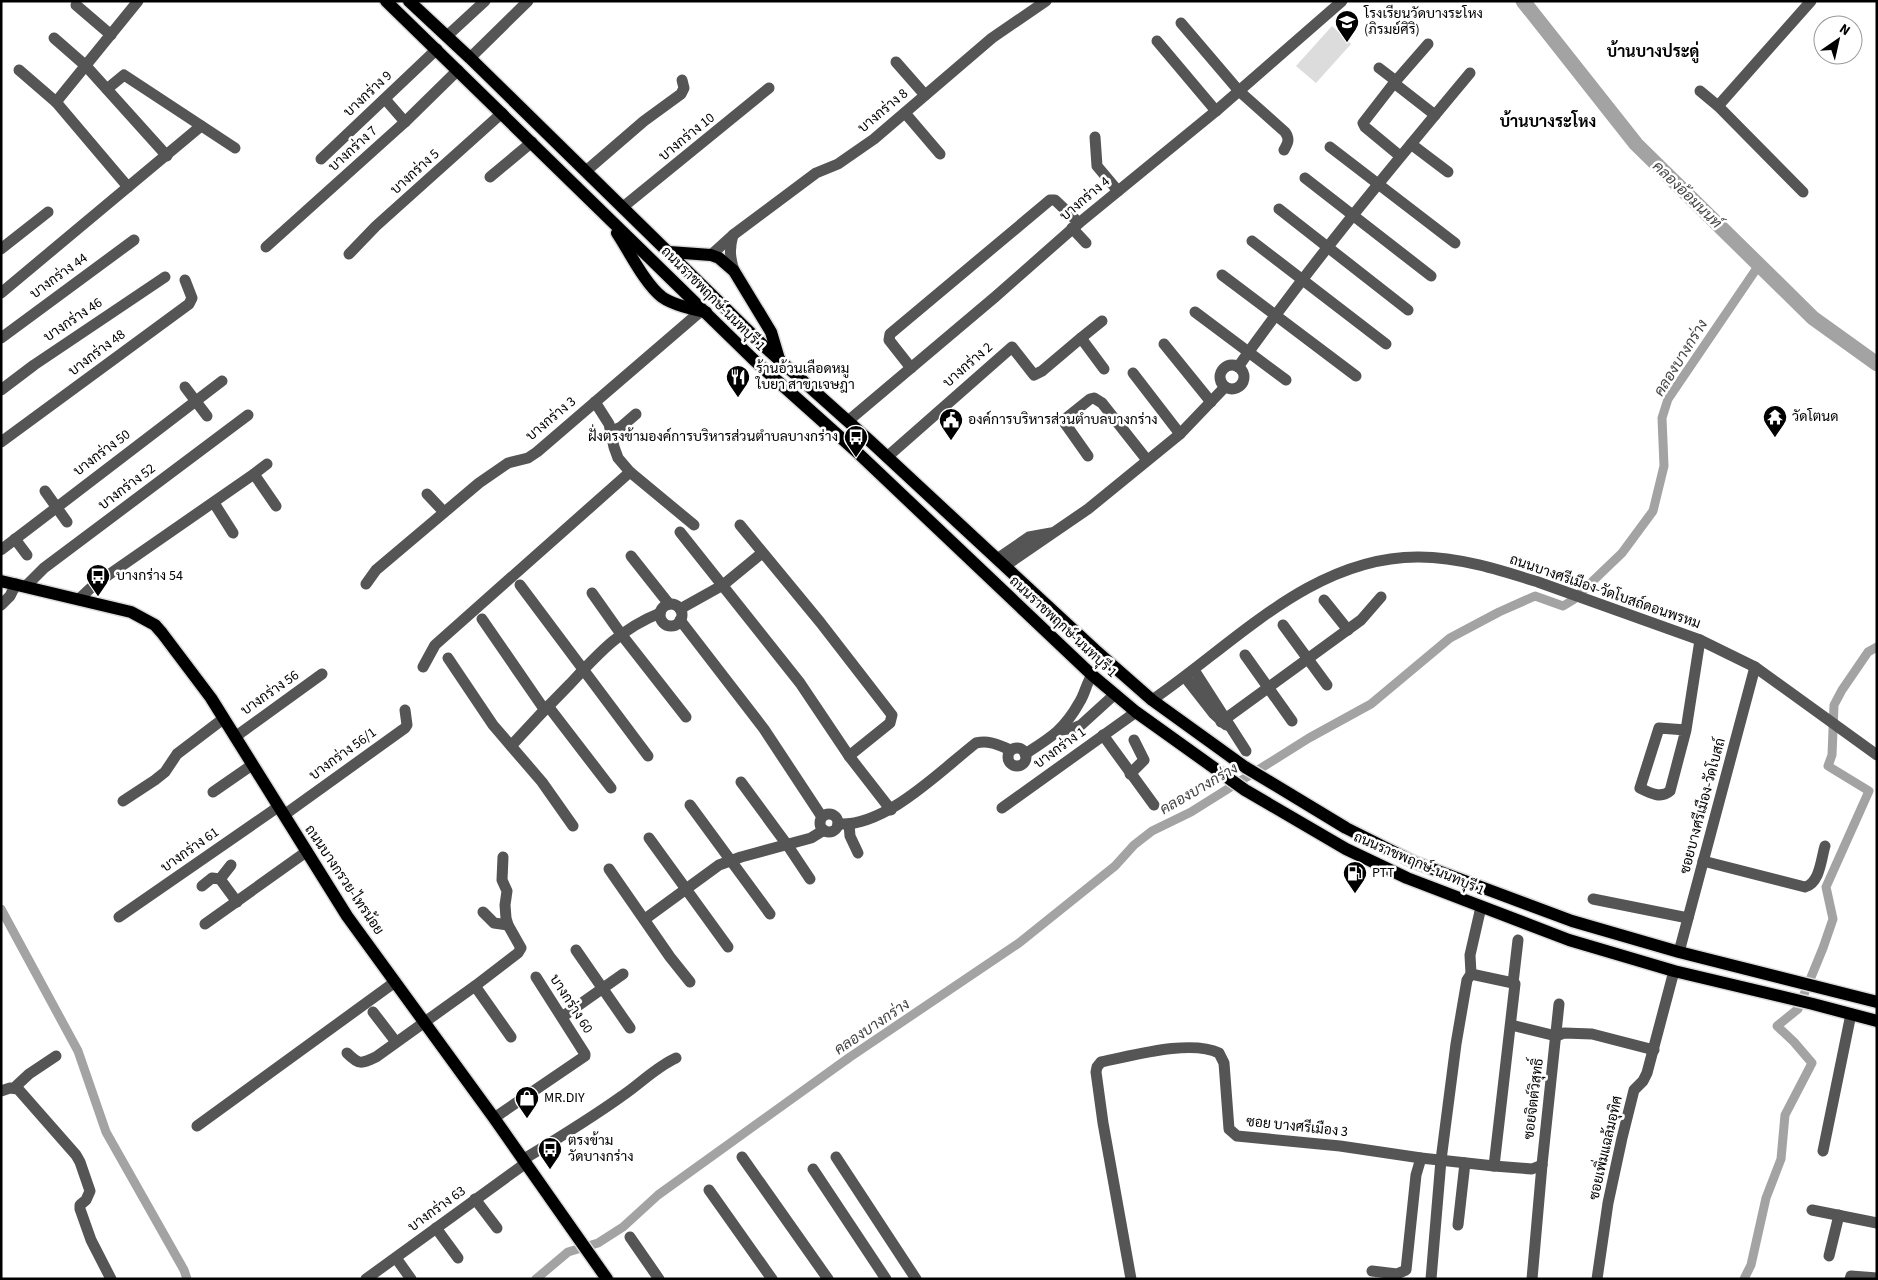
<svg xmlns="http://www.w3.org/2000/svg" width="1878" height="1280" font-family="'Source Sans 3',Sarabun,sans-serif">
<style>
.green{fill:#dcdcdc}
.lines{fill:none;stroke-linecap:round;stroke-linejoin:round}
.canal{stroke:#a3a3a3;stroke-width:9}
.river{stroke:#a3a3a3;stroke-width:15}
.major-casing{stroke:#dbdbdb;stroke-width:15}
.minor{stroke:#555;stroke-width:11}
.major{stroke:#000;stroke-width:12}
.labels{text-anchor:middle;dominant-baseline:central;stroke-width:5;stroke-linejoin:round;paint-order:stroke}
.poi-label{font-size:14px;fill:#000;stroke:#fff;text-anchor:start}
.street-label{font-size:14px;fill:#000;stroke:#fff}
.water-label{font-size:15px;font-style:italic;fill:#444;stroke:#fff}
.quarter-label{font-size:16px;font-weight:bold;fill:#000;stroke:#fff}
</style>
<rect width="100%" height="100%" fill="#fff"/>
<path class="green" d="M1332 26 1351 44 1316 83 1296 66Z"/>
<g class="lines">
<g class="canal">
<path d="M1 909 78 1051 106 1132 184 1270 187 1279"/>
<path d="M536 1279 568 1252 598 1243 623 1227 658 1195 850 1057 1019 943 1115 866 1134 845 1152 831 1191 812 1309 738 1371 704 1450 638 1499 612 1535 596 1563 606 1573 600 1622 553 1653 511 1664 466 1662 418 1668 399 1759 265"/>
<path d="M1744 1279 1751 1265 1766 1198 1781 1159 1785 1115 1812 1063 1794 1042 1777 1026 1798 1009 1823 948 1833 919 1826 887 1869 791 1828 766 1832 755 1834 705 1842 690 1868 652 1877 647"/>
</g>
<path class="river" d="M1523 1 1636 144 1813 318 1877 364"/>
<g class="major-casing">
<g id="major">
<path d="M386 1 754 360 858 453 1092 675 1136 712 1245 790 1346 849 1407 878 1569 940 1674 971 1813 1004 1877 1021"/>
<path d="M409 1 470 58 766 348 870 441 1094 649 1152 700 1245 767 1346 828 1414 862 1572 921 1679 952 1877 1002"/>
<path d="M617 233C629 251 645 284 662 297 673 305 692 309 706 312"/>
<path d="M669 252 711 255 719 258 734 271 771 332 779 359"/>
<path d="M1 581 131 612 155 625 162 633 211 698 347 916 494 1118 607 1279"/>
</g>
</g>
<g class="minor">
<path d="M76 5 111 35"/>
<path d="M1181 23 1239 91 1285 132C1290 139 1288 143 1284 150"/>
<path d="M447 36 485 1"/>
<path d="M54 38 86 66 167 156"/>
<path d="M1157 41 1216 111"/>
<path d="M470 58 528 1"/>
<path d="M896 62 925 95"/>
<path d="M1379 68 1396 81"/>
<path d="M19 70 56 102 128 187"/>
<path d="M1394 83 1435 115"/>
<path d="M107 89 124 75 235 148"/>
<path d="M1700 91 1718 106 1803 192"/>
<path d="M385 99 405 122"/>
<path d="M56 102 138 1"/>
<path d="M1718 106 1811 1"/>
<path d="M905 113 940 154"/>
<path d="M1095 137 1097 166 1118 191"/>
<path d="M1411 144 1448 172"/>
<path d="M1330 147 1455 243"/>
<path d="M1400 156 1365 127 1363 123 1394 83 1428 44"/>
<path d="M321 159 437 49"/>
<path d="M586 171 644 121 681 94 684 88 682 80"/>
<path d="M490 177 532 142"/>
<path d="M1305 178 1431 276"/>
<path d="M623 207 769 88"/>
<path d="M1279 209 1408 310"/>
<path d="M1072 228 1086 243"/>
<path d="M733 235C729 249 730 257 734 271"/>
<path d="M1252 241 1386 344"/>
<path d="M266 247 405 122 458 70"/>
<path d="M1 249 48 212"/>
<path d="M349 254 376 226 502 113"/>
<path d="M711 255 733 235 816 173 838 164 874 139 992 38 1046 1"/>
<path d="M1222 275 1356 376"/>
<path d="M1 293 201 126"/>
<path d="M1195 312 1286 380"/>
<path d="M1 338 134 240"/>
<path d="M1081 338 1102 321"/>
<path d="M1164 344 1211 402"/>
<circle cx="1232" cy="377" r="12"/>
<path d="M1238 367C1310 265 1390 169 1470 73"/>
<path d="M911 368 889 340 890 334 1050 200H1055L1079 223"/>
<path d="M1133 373 1180 434"/>
<path d="M185 387 207 416"/>
<path d="M1 390 34 365 165 277"/>
<path d="M595 402 609 424 614 447 618 458 630 472 694 525"/>
<path d="M848 421 995 297 1079 223 1216 111 1342 1"/>
<path d="M611 431 621 427 636 414"/>
<path d="M1 442 189 304 192 298 185 280"/>
<path d="M1088 456 1064 422 1065 419 1090 399 1094 398 1102 403 1147 460"/>
<path d="M887 457 1012 347 1034 375 1042 371 1081 338 1104 369"/>
<path d="M254 474 267 464"/>
<path d="M45 491 67 522"/>
<path d="M427 494 444 512"/>
<path d="M214 503 233 533"/>
<path d="M740 525 820 622 892 715 890 723 849 756"/>
<path d="M680 532 800 683 849 756 891 810"/>
<path d="M15 539 27 555"/>
<path d="M1 550 222 381"/>
<path d="M631 556 669 604"/>
<path d="M997 559 1029 537 1051 533"/>
<path d="M1005 566 1088 509 1180 434 1225 387"/>
<path d="M366 584 376 570 479 483 508 463 528 458 537 452 701 311"/>
<path d="M520 585 648 756"/>
<path d="M26 586 44 568 248 415"/>
<path d="M592 593 621 634 686 717"/>
<path d="M79 599 94 585 254 474 276 506"/>
<path d="M1324 600 1348 630"/>
<circle cx="671" cy="615" r="11"/>
<path d="M1 605 10 596 16 584"/>
<path d="M680 609 723 585 762 553"/>
<path d="M482 619 544 709"/>
<path d="M680 620 764 729 822 817"/>
<path d="M1283 625 1327 685"/>
<path d="M1245 655 1292 721"/>
<path d="M448 658 493 725 542 782 573 826"/>
<path d="M423 667 435 645 630 472"/>
<path d="M1194 670 1246 751"/>
<path d="M1185 677 1214 714 1226 725"/>
<path d="M1152 700C1234 644 1313 556 1419 557 1459 557 1500 570 1538 582L1700 640 1755 667 1877 755"/>
<path d="M548 706 611 788"/>
<path d="M1221 722 1361 620 1381 597"/>
<path d="M1061 730 1074 728 1081 725 1114 695"/>
<path d="M1686 730 1659 728 1640 788C1650 793 1661 799 1670 791L1686 730 1700 640"/>
<path d="M1103 735 1154 805"/>
<path d="M235 737 322 674"/>
<path d="M511 746C530 725 550 704 570 684 598 654 620 629 660 613"/>
<circle cx="1017" cy="757" r="9"/>
<path d="M1025 754C1050 738 1064 730 1079 703 1085 694 1086 684 1092 675"/>
<path d="M1130 774 1144 760 1134 740"/>
<path d="M741 782 788 846 810 879"/>
<path d="M213 792 252 765"/>
<path d="M123 801 155 780 165 772 177 754 223 719"/>
<path d="M690 805 770 914"/>
<path d="M1002 808 1136 712"/>
<circle cx="829" cy="823" r="9"/>
<path d="M284 815 405 728 407 725 405 710"/>
<path d="M838 824C886 827 940 771 976 743 990 740 998 745 1011 750"/>
<path d="M849 824 850 836 858 853"/>
<path d="M649 838 728 947"/>
<path d="M1703 861 1805 887C1820 883 1821 859 1825 846"/>
<path d="M609 869 670 957 690 982"/>
<path d="M220 879 231 865"/>
<path d="M202 886 212 878 220 879 237 902"/>
<path d="M1593 899 1688 918"/>
<path d="M483 912 494 923 508 925"/>
<path d="M119 917 278 807"/>
<path d="M645 919 719 865 741 857 811 838 824 830"/>
<path d="M205 924 306 852"/>
<path d="M576 950 630 1028"/>
<path d="M1679 952 1755 667"/>
<path d="M1471 974 1513 983"/>
<path d="M475 986 518 953 521 948 508 925 506 918 505 905 507 891 502 880 503 857"/>
<path d="M373 1012 396 1042"/>
<path d="M562 1017 623 974"/>
<path d="M1511 1025 1556 1036 1564 1033 1592 1034 1654 1050"/>
<path d="M347 1053C359 1065 361 1064 376 1057L475 986 511 1037"/>
<path d="M14 1088 29 1074 56 1056"/>
<path d="M1 1091 10 1088 18 1089 76 1155 80 1162 90 1191 86 1200 80 1205V1209L91 1240 111 1279"/>
<path d="M494 1118 585 1056V1054L536 977"/>
<path d="M197 1126 395 982"/>
<path d="M1823 1151 1851 1014"/>
<path d="M742 1157 828 1279"/>
<path d="M836 1157 916 1279"/>
<path d="M524 1159C557 1139 590 1119 622 1096 640 1084 656 1067 676 1058"/>
<path d="M1494 1166 1515 984 1513 983 1518 940"/>
<path d="M813 1169 886 1279"/>
<path d="M709 1190 772 1279"/>
<path d="M475 1199 497 1228"/>
<path d="M1812 1210 1877 1223"/>
<path d="M1458 1225 1465 1163"/>
<path d="M436 1228 458 1258"/>
<path d="M630 1237 659 1279"/>
<path d="M1829 1256 1839 1215"/>
<path d="M396 1258 411 1279"/>
<path d="M1372 1271 1397 1274 1406 1270 1416 1175 1421 1158"/>
<path d="M366 1279 526 1163"/>
<path d="M1131 1279 1103 1123 1096 1072 1097 1067 1101 1062C1132 1056 1190 1039 1219 1053L1224 1063 1229 1129 1237 1136 1340 1146 1421 1158 1494 1166 1532 1169 1542 1165"/>
<path d="M1431 1279 1441 1160 1456 1044 1467 980 1471 974 1470 955 1481 907"/>
<path d="M1532 1279 1542 1165 1559 1004"/>
<path d="M1597 1279 1608 1203 1622 1138 1634 1090 1643 1081 1647 1073 1674 971"/>
<path d="M1850 1279 1851 1276 1877 1278"/>
</g>
<use href="#major" class="major"/>
</g>
<defs>
<g id="school-pin" transform="scale(1.25)"><path d="M0 17L-7.5 6A9.5 9.5 0 1 1 7.5 6Z" fill="#000" stroke="#fff"/><path d="M0-5L7-2L0 1L-7-2ZM-4 1L0 2.5L4 1V4Q0 6-4 4Z" fill="#fff"/></g>
<g id="restaurant-pin" transform="scale(1.25)"><path d="M0 17L-7.5 6A9.5 9.5 0 1 1 7.5 6Z" fill="#000" stroke="#fff"/><path d="M-5-6h1v4h1v-4h1v4h1v-4h1v5L-1.5 .5V6h-2V.5L-5-1ZM5-6V6H3V1.5H1.5Q1.5-4 5-6Z" fill="#fff"/></g>
<g id="temple-pin" transform="scale(1.25)"><path d="M0 17L-7.5 6A9.5 9.5 0 1 1 7.5 6Z" fill="#000" stroke="#fff"/><path d="M0-6L5-2H3V0L6.5 2.5H4V6H1.5V3h-3V6H-4V2.5H-6.5L-3 0V-2H-5Z" fill="#fff"/></g>
<g id="civic-pin" transform="scale(1.25)"><path d="M0 17L-7.5 6A9.5 9.5 0 1 1 7.5 6Z" fill="#000" stroke="#fff"/><path d="M-.6-6.5H3V-4.5H.6V-3L4-1V1h2V6H-6V1h2V-1L-.6-3ZM-1.2 2.5V6h2.4V2.5Z" fill="#fff"/></g>
<g id="bus-pin" transform="scale(1.25)"><path d="M0 17L-7.5 6A9.5 9.5 0 1 1 7.5 6Z" fill="#000" stroke="#fff"/><path d="M-5-6H5V4H4V6H2V4H-2V6H-4V4H-5ZM-3.5-4V0h7V-4ZM-3.5 1.2v1.5H-2V1.2ZM2 1.2v1.5H3.5V1.2Z" fill="#fff"/></g>
<g id="fuel-pin" transform="scale(1.25)"><path d="M0 17L-7.5 6A9.5 9.5 0 1 1 7.5 6Z" fill="#000" stroke="#fff"/><path d="M-5.5-6h7V0h2V4h1.3V-2.5L3-4.5l.8-.8L6-3V5H2.5V1h-1V6h-7ZM-4.2-4.7v3.2H.2V-4.7Z" fill="#fff"/></g>
<g id="shop-pin" transform="scale(1.25)"><path d="M0 17L-7.5 6A9.5 9.5 0 1 1 7.5 6Z" fill="#000" stroke="#fff"/><path d="M-5-2.5h2.3a2.7 3.5 0 0 1 5.4 0H5L5.5 6h-11ZM-1.5-2.5h3a1.5 2.3 0 0 0-3 0Z" fill="#fff"/></g>
</defs>
<g fill-rule="evenodd">
<use href="#school-pin" x="1347" y="22"/>
<use href="#restaurant-pin" x="738" y="377"/>
<use href="#temple-pin" x="1775" y="417"/>
<use href="#civic-pin" x="951" y="420"/>
<use href="#bus-pin" x="856" y="437"/>
<use href="#bus-pin" x="98" y="576"/>
<use href="#fuel-pin" x="1355" y="873"/>
<use href="#shop-pin" x="527" y="1098"/>
<use href="#bus-pin" x="550" y="1149"/>
</g>
<g class="labels">
<g class="poi-label">
<text x="1364" y="14">โรงเรียนวัดบางระโหง<tspan x="1364" dy="16">(ภิรมย์ศิริ)</tspan></text>
<text x="756" y="369">ร้านอ้วนเลือดหมู<tspan x="756" dy="16">ใบยา สาขาเจษฎา</tspan></text>
<text x="1792" y="417">วัดโตนด</text>
<text x="968" y="420">องค์การบริหารส่วนตำบลบางกร่าง</text>
<text x="838" y="437" text-anchor="end">ฝั่งตรงข้ามองค์การบริหารส่วนตำบลบางกร่าง</text>
<text x="116" y="576">บางกร่าง 54</text>
<text x="1372" y="873">PTT</text>
<text x="544" y="1098">MR.DIY</text>
<text x="568" y="1141">ตรงข้าม<tspan x="568" dy="16">วัดบางกร่าง</tspan></text>
</g>
<g class="street-label">
<text transform="translate(368 94) rotate(-43)">บางกร่าง 9</text>
<text transform="translate(883 111) rotate(-40)">บางกร่าง 8</text>
<text transform="translate(687 137) rotate(-39)">บางกร่าง 10</text>
<text transform="translate(353 149) rotate(-42)">บางกร่าง 7</text>
<text transform="translate(415 172) rotate(-42)">บางกร่าง 5</text>
<text transform="translate(1085 199) rotate(-40)">บางกร่าง 4</text>
<text transform="translate(59 276) rotate(-36)">บางกร่าง 44</text>
<text transform="translate(713 299) rotate(45)">ถนนราชพฤกษ์-นนทบุรี 1</text>
<text transform="translate(73 320) rotate(-34)">บางกร่าง 46</text>
<text transform="translate(97 353) rotate(-37)">บางกร่าง 48</text>
<text transform="translate(968 365) rotate(-41)">บางกร่าง 2</text>
<text transform="translate(551 419) rotate(-40)">บางกร่าง 3</text>
<text transform="translate(102 453) rotate(-37)">บางกร่าง 50</text>
<text transform="translate(127 487) rotate(-37)">บางกร่าง 52</text>
<text transform="translate(1605 592) rotate(19)">ถนนบางศรีเมือง-วัดโบสถ์ดอนพรหม</text>
<text transform="translate(1063 627) rotate(43)">ถนนราชพฤกษ์-นนทบุรี 1</text>
<text transform="translate(270 693) rotate(-35)">บางกร่าง 56</text>
<text transform="translate(1060 748) rotate(-36)">บางกร่าง 1</text>
<text transform="translate(343 754) rotate(-36)">บางกร่าง 56/1</text>
<text transform="translate(1703 806) rotate(-75)">ซอยบางศรีเมือง-วัดโบสถ์</text>
<text transform="translate(190 850) rotate(-35)">บางกร่าง 61</text>
<text transform="translate(1419 864) rotate(23)">ถนนราชพฤกษ์-นนทบุรี 1</text>
<text transform="translate(344 880) rotate(56)">ถนนบางกรวย-ไทรน้อย</text>
<text transform="translate(571 1004) rotate(57)">บางกร่าง 60</text>
<text transform="translate(1534 1099) rotate(-83)">ซอยจิตต์วิสุทธิ์</text>
<text transform="translate(1297 1127) rotate(6)">ซอย บางศรีเมือง 3</text>
<text transform="translate(1606 1148) rotate(-77)">ซอยเพิ่มแฉล้มอุทิศ</text>
<text transform="translate(437 1209) rotate(-36)">บางกร่าง 63</text>
</g>
<g class="water-label">
<text transform="translate(1687 195) rotate(44)">คลองอ้อมนนท์</text>
<text transform="translate(1681 358) rotate(-58)">คลองบางกร่าง</text>
<text transform="translate(1199 789) rotate(-30)">คลองบางกร่าง</text>
<text transform="translate(872 1027) rotate(-34)">คลองบางกร่าง</text>
</g>
<g class="quarter-label">
<text x="1653" y="52">บ้านบางประดู่</text>
<text x="1548" y="122">บ้านบางระโหง</text>
</g>
</g>
<rect width="1878" height="1280" fill="none" stroke="#000000" stroke-width="5"/>
<g transform="translate(1838 40) rotate(34)"><circle r="24" fill="#ffffff" stroke="#999999"/>
<path d="M0-4L9 19L0 12L-9 19Z" fill="#000000"/>
<text y="-8" font-size="14" font-weight="bold" text-anchor="middle" fill="#000000">N</text>
</g>
</svg>
